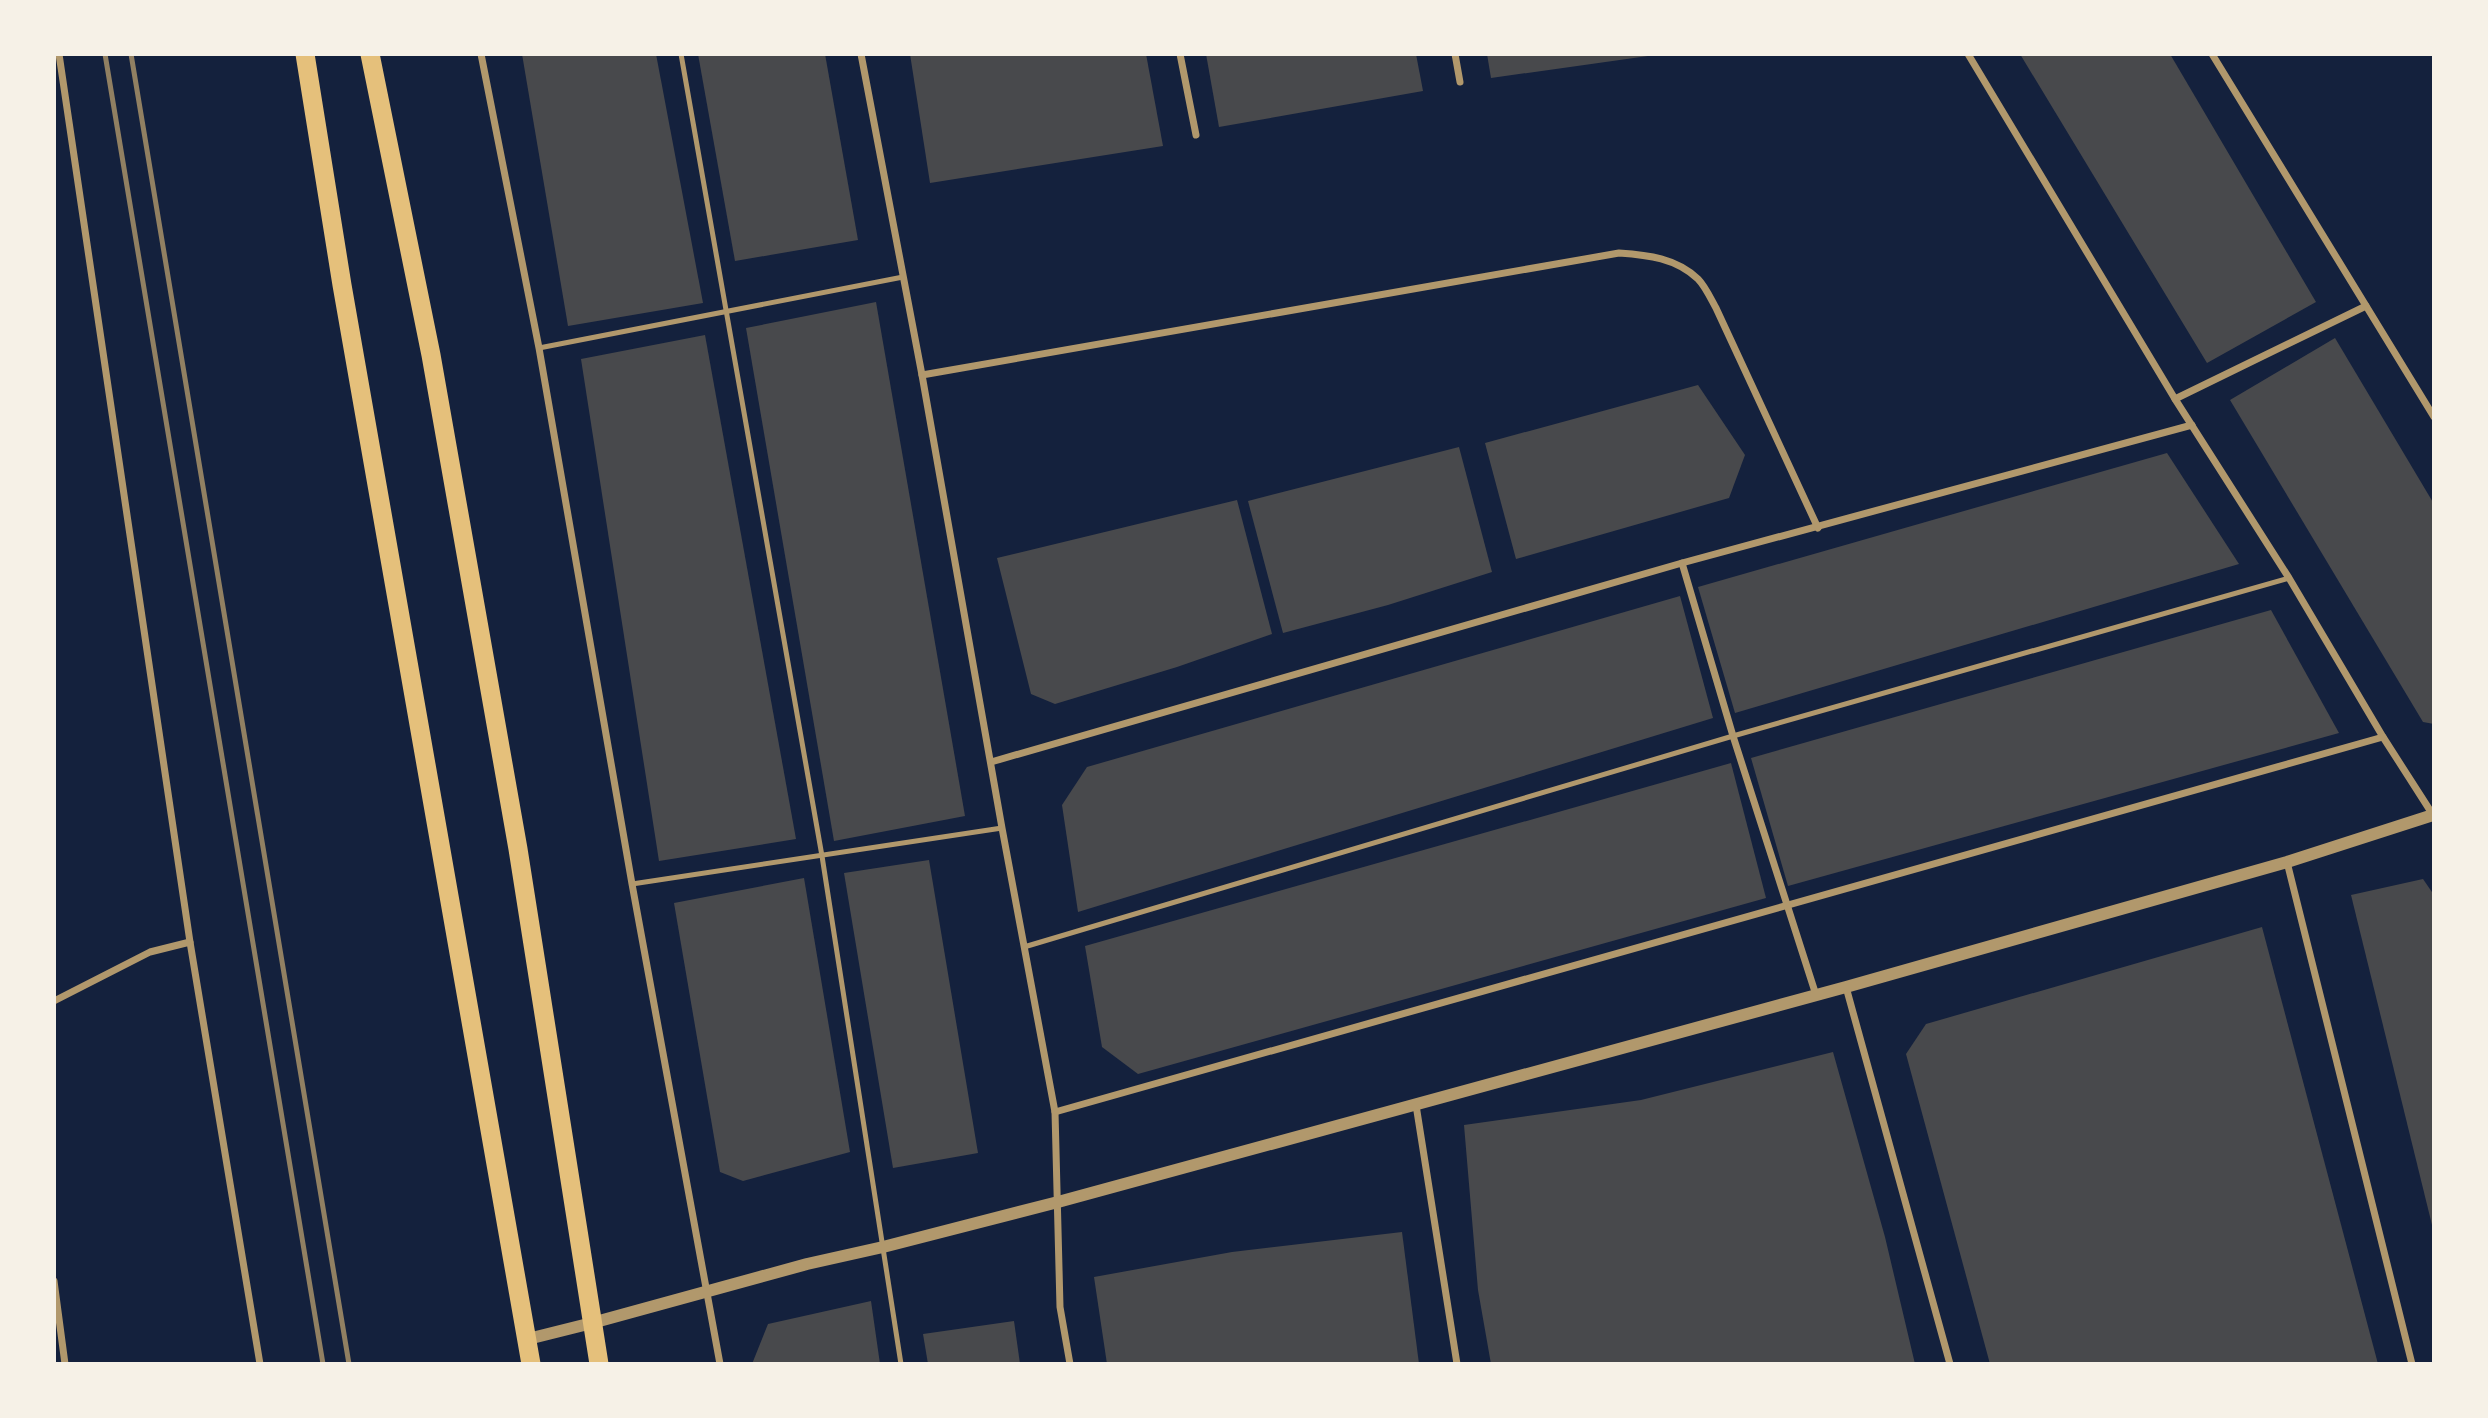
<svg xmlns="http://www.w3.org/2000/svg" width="2488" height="1418" font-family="Signika,sans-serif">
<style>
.building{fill:#48494c}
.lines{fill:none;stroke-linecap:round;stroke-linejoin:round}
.service{stroke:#b1986c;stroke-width:5}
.minor{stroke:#b1986c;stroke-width:7}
.tertiary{stroke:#b1986c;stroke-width:12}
.trunk{stroke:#e5c07b;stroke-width:19}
.rail{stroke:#918062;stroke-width:5}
</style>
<rect width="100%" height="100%" fill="#14213d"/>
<g class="building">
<path d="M522 54H656L703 303 568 326Z"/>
<path d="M698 54H825L858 240 735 261Z"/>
<path d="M910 54H1146L1163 146 930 183Z"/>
<path d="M1206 54H1416L1423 91 1219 127Z"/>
<path d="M1487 54H1648V56L1491 78Z"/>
<path d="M2020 54H2170L2316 302 2207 363Z"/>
<path d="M876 302 965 816 834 841 746 328Z"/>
<path d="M705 335 796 839 659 861 581 359Z"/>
<path d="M2335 338 2434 504V724L2423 722 2230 400Z"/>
<path d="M1698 385 1745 455 1729 498 1516 559 1485 443Z"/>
<path d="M1459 447 1492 572 1388 605 1283 633 1248 501Z"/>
<path d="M2167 453 2239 564 1735 713 1698 587Z"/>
<path d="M1237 500 1272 634 1177 667 1055 704 1031 694 997 558Z"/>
<path d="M1680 596 1713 718 1078 912 1062 805 1087 767Z"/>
<path d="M2271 610 2339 733 1788 886 1751 758Z"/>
<path d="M1731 763 1766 898 1138 1074 1102 1047 1085 946Z"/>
<path d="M929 860 978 1153 893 1168 844 873Z"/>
<path d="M804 878 850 1152 743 1181 720 1172 674 903Z"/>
<path d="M2423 879 2434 895 2433 1229 2351 895Z"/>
<path d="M2262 927 2378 1364H1990L1906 1054 1926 1024Z"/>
<path d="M1833 1052 1885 1237 1915 1364H1491L1478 1290 1464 1125 1641 1100Z"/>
<path d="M1402 1232 1419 1364H1107L1094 1277 1232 1252Z"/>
<path d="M871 1301 880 1364H752L768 1324Z"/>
<path d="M1014 1321 1020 1364H928L923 1334Z"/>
</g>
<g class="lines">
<g class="service">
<path d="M681 54 822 856 901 1364"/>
<path d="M539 348 903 277"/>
<path d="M632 884 1002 828"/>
<path d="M1024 947 1733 736 2289 578"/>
</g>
<g class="minor">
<path d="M59 54 190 942 260 1364"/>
<path d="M481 54 539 348 632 884 720 1364"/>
<path d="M861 54 922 375 1002 828 1055 1112 1060 1307 1070 1364"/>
<path d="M1180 54 1196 135"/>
<path d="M1455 54 1460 82"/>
<path d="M1968 54 2175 399 2289 578 2383 737 2433 815"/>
<path d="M2212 54 2434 417"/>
<path d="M922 375 1619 253C1648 255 1676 258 1698 279 1705 286 1711 299 1716 308L1818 528"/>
<path d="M2175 399 2366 306"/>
<path d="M1682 563 1733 736 1816 995"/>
<path d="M991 762 1682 563 2192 425"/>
<path d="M2287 862 2412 1364"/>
<path d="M1846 987 1950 1364"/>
<path d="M54 1001 150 952 190 942"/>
<path d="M1416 1105 1457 1364"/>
<path d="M1055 1112 2383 737"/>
<path d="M54 1281 65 1364"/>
</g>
<path class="tertiary" d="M528 1339 592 1323 807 1264 883 1247 1058 1202 1846 987 2287 862 2433 815"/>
<g class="trunk">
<path d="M305 54 342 285 531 1364"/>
<path d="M370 54 431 355 518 849 599 1364"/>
</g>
<g class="rail">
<path d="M105 54 323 1364"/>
<path d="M131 54 349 1364"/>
</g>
</g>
<rect width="2488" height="1418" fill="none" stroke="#f6f1e7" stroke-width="112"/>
</svg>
